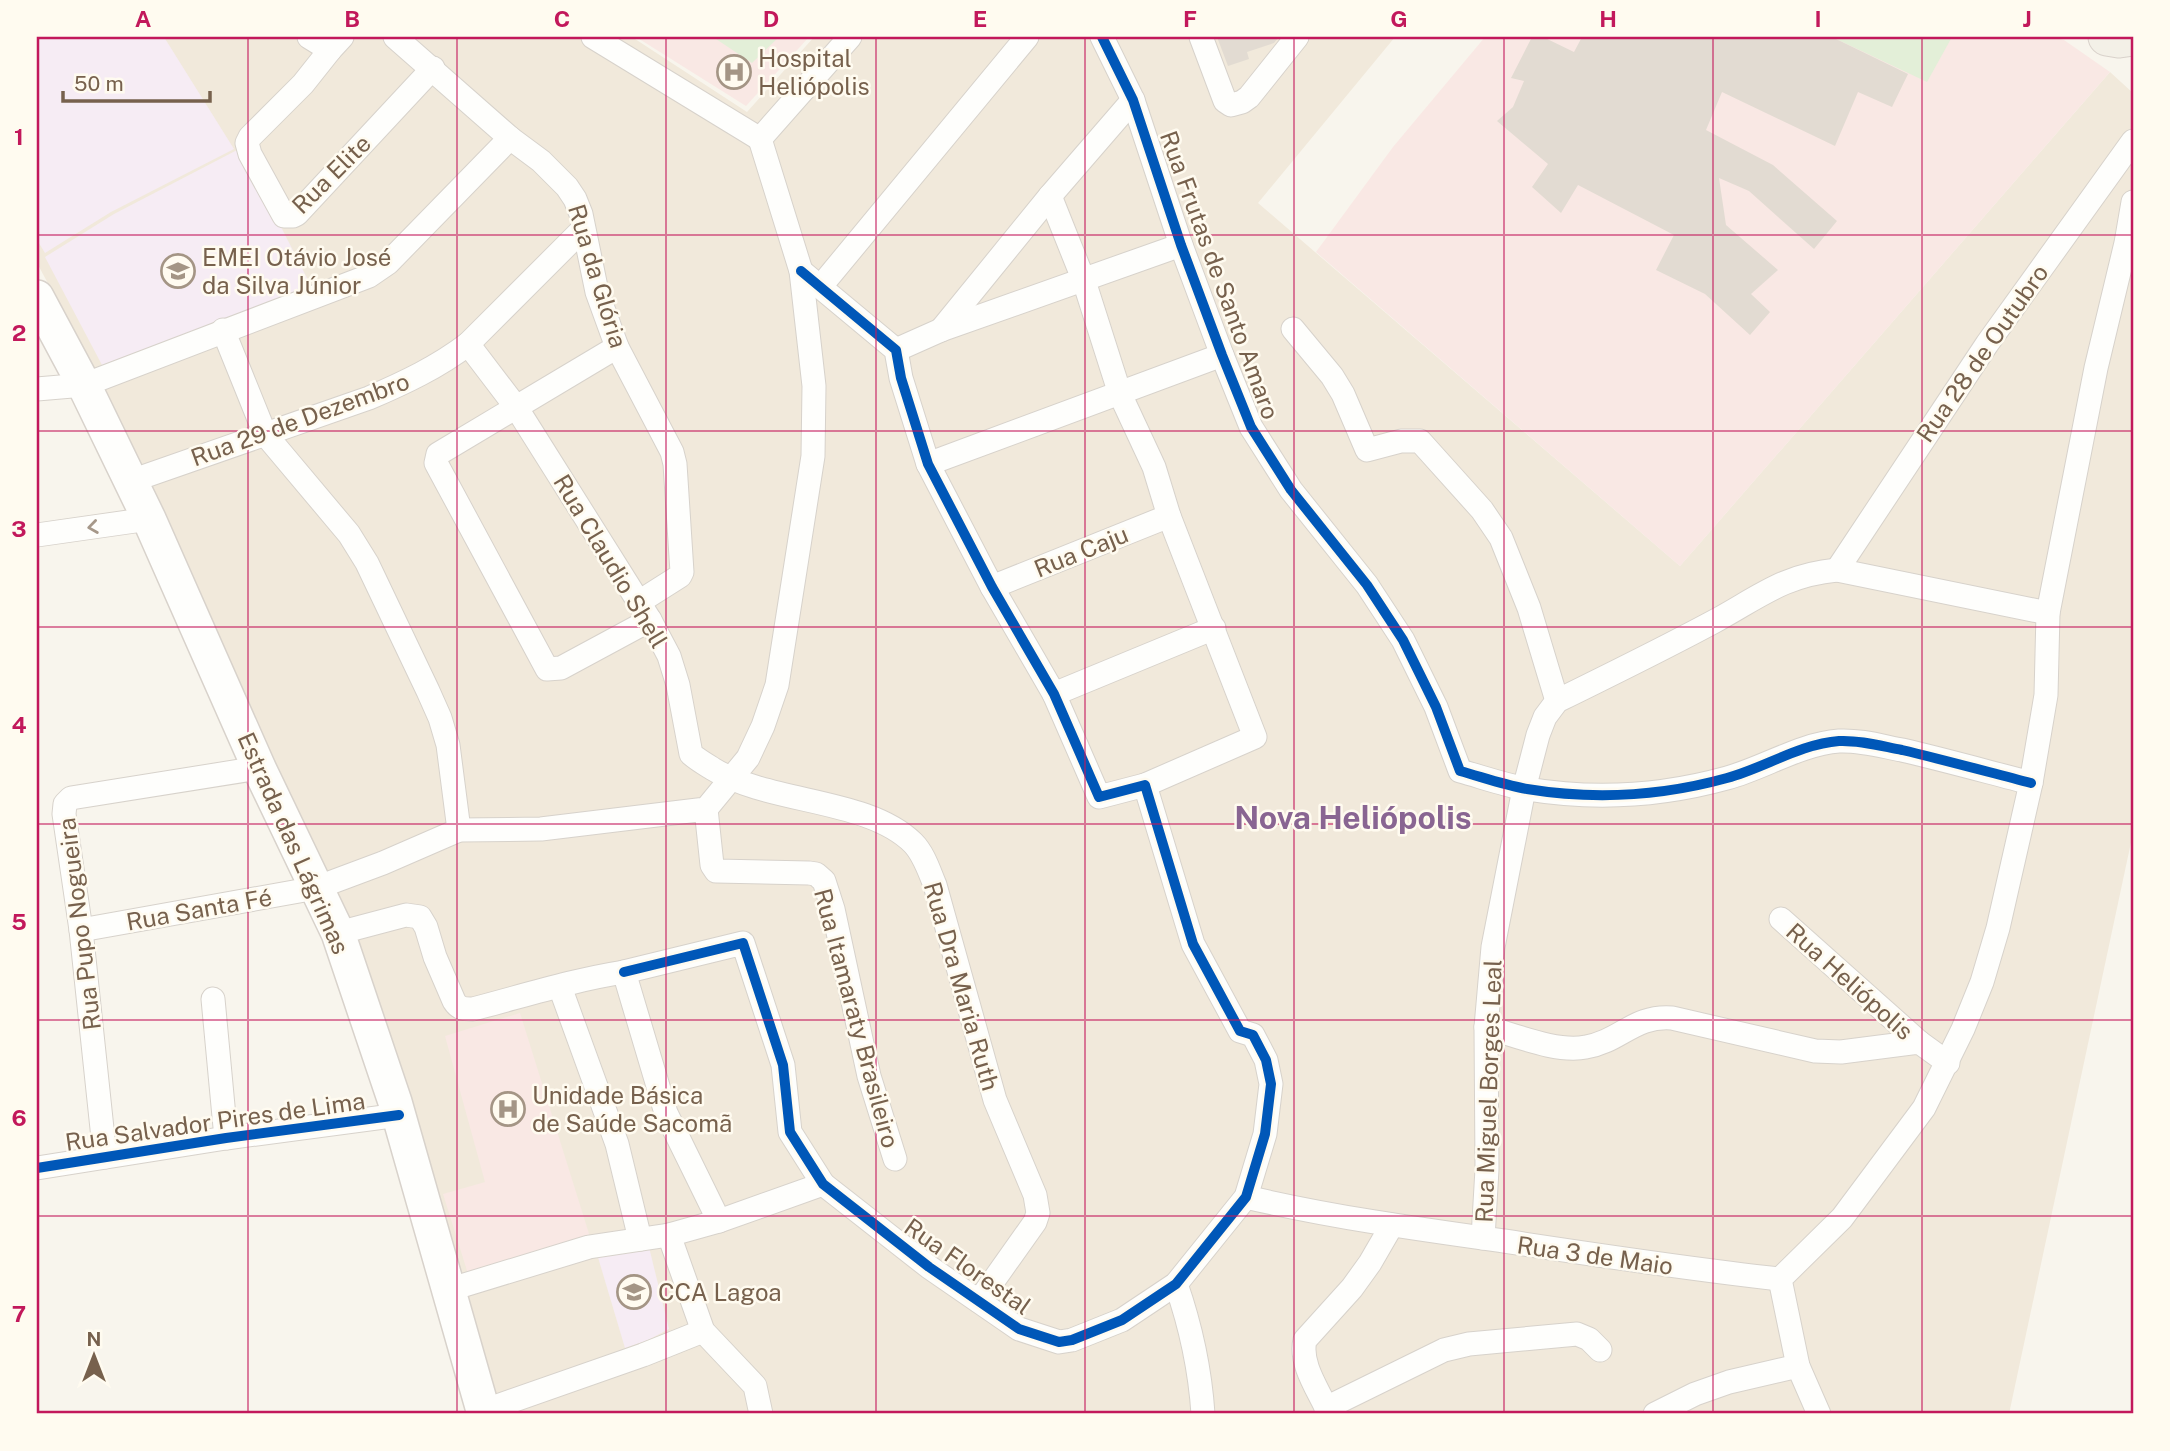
<svg xmlns="http://www.w3.org/2000/svg" width="2170" height="1451" font-family="'Public Sans',sans-serif">
<style>
.residential{fill:#f1e9db}
.education{fill:#f6ecf4}
.medical{fill:#f9e8e4}
.green{fill:#e3efd8}
.building{fill:#e2dbd2}
.lines{fill:none;stroke-linecap:round;stroke-linejoin:round}
.minor-casing{stroke:#d7d2cb;stroke-width:25}
.secondary-casing{stroke:#d8d2cb;stroke-width:36}
.primary-casing{stroke:#d9d2cb;stroke-width:39}
.minor{stroke:#fefefc;stroke-width:23}
.secondary{stroke:#fefefc;stroke-width:33}
.primary{stroke:#f3f0e7;stroke-width:37}
.cycleway-casing{stroke:#fffbf0;stroke-width:15}
.cycleway{stroke:#0057b8;stroke-width:10}
.oneway{stroke:#a6988a}
.grid{fill:none;stroke:#c2185b;stroke-width:2;stroke-opacity:0.55}
.labels{text-anchor:middle;dominant-baseline:central;stroke-width:5;stroke-linejoin:round;paint-order:stroke}
.poi-label{font-size:24px;fill:#77614d;stroke:#fffbf0;text-anchor:start}
.street-label{font-size:24px;fill:#77614d;stroke:#fffbf0}
.district-label{font-size:32px;font-weight:bold;fill:#896592;stroke:#fffbf0}
.neatline{fill:none;stroke:#c2185b;stroke-width:2.5}
.grid-label{font-size:23px;text-anchor:middle;font-weight:bold;fill:#c2185b}
</style>
<rect width="100%" height="100%" fill="#f8f5ed"/>
<path class="residential" d="M37 37H632L747 112 814 37H1395L1258 203 1680 566 2110 72 2133 93V833L2009 1414H498L411 1105 94 369 37 263Z"/>
<g class="education">
<path d="M37 37H164L234 149 111 212 45 253 37 240Z"/>
<path d="M241 148 311 286 102 365 45 257 114 214Z"/>
<path d="M649 1247 669 1329 648 1340 625 1348 597 1254Z"/>
</g>
<g class="medical">
<path d="M636 37H809L746 106Z"/>
<path d="M1485 37H2051L2064 40 2110 72 1680 566 1316 252 1393 147Z"/>
<path d="M520 1013 590 1237 469 1277 443 1194 485 1182 445 1036Z"/>
</g>
<g class="green">
<path d="M713 37H779L752 63Z"/>
<path d="M1832 37H1952L1927 82Z"/>
</g>
<g class="building">
<path d="M1217 37H1279L1274 43 1247 52 1249 59 1228 66Z"/>
<path d="M1532 37H1543L1574 52 1582 37H1832L1908 74 1892 107 1858 92 1835 146 1722 92 1706 130 1773 165 1837 221 1814 249 1749 191 1719 178 1726 225 1778 270 1751 294 1770 312 1750 335 1705 294 1656 270 1674 235 1578 185 1561 213 1532 187 1548 164 1497 121 1513 107 1524 81 1511 78Z"/>
</g>
<g class="lines">
<g class="minor-casing">
<g id="minor">
<path d="M309 37 330 50 342 37"/>
<path d="M395 37 510 138 541 161 567 187 575 199 581 214 597 292 617 347 672 452 675 464 682 572 680 576 639 602"/>
<path d="M593 37 760 139"/>
<path d="M1102 37 1133 100 1181 245 1222 355 1251 427 1291 490 1367 585 1403 640 1436 707 1460 771C1482 777 1504 785 1527 789 1594 800 1662 796 1727 778 1764 768 1800 744 1839 741 1860 740 1881 746 1902 750 1945 760 1988 772 2031 783"/>
<path d="M1201 37 1225 101 1231 105 1242 102 1249 97 1297 37"/>
<path d="M330 50 303 84 250 137 247 143 250 154 284 216H293L297 214 433 68"/>
<path d="M760 139 850 37"/>
<path d="M1050 196 1084 281 1120 394 1154 467 1169 516 1255 737 1145 785"/>
<path d="M821 286 1027 37"/>
<path d="M1293 329 1332 376 1343 394 1367 450 1401 441H1420L1482 510 1501 538 1529 608 1557 701"/>
<path d="M223 330 265 434 349 534 367 563 428 691 440 718 448 745 459 830"/>
<path d="M941 330 1050 196 1133 100"/>
<path d="M468 344 516 407 650 620 669 656 678 685 691 754C698 760 705 764 713 769 770 804 868 798 913 843 924 854 929 871 935 885L995 1100 1035 1195 1038 1213 1035 1222 979 1301"/>
<path d="M617 347 438 454 436 463 547 669 561 668 650 620"/>
<path d="M896 350 941 330 1181 245"/>
<path d="M37 389 84 385 369 276 388 263 510 138"/>
<path d="M928 464 1222 355"/>
<path d="M131 481 369 398C404 383 438 367 468 344L583 229"/>
<path d="M37 535 149 519"/>
<path d="M1837 570 1987 344 2133 141"/>
<path d="M992 587 1169 516"/>
<path d="M1054 694 1214 628"/>
<path d="M706 809 712 865 716 871 809 873 816 874 824 881 833 909 869 1076 895 1159"/>
<path d="M1781 919 1919 1042"/>
<path d="M81 930 316 888 383 863 459 830 541 829 706 809 748 758 763 726 777 685 813 456 814 386 801 271 760 139"/>
<path d="M338 933 406 915 420 917 426 927 435 957 454 1001C459 1009 464 1009 473 1009 523 996 573 980 624 972L666 1113 719 1221"/>
<path d="M624 972 743 943 783 1065 790 1132 823 1184 929 1267 1019 1329 1059 1342 1072 1340 1122 1320 1176 1284 1246 1197 1265 1134 1271 1084 1266 1060 1253 1035 1240 1031 1193 944 1145 785 1099 797 1054 694 992 587 928 464 901 378 896 350 801 271"/>
<path d="M560 987 617 1144 640 1239"/>
<path d="M213 999 226 1138"/>
<path d="M1486 1027C1515 1035 1557 1053 1586 1047 1621 1041 1634 1015 1672 1018L1815 1051 1841 1052 1919 1042 1948 1063"/>
<path d="M105 1157 81 930 64 814 65 804 71 798 259 768"/>
<path d="M37 1168 226 1138 399 1115"/>
<path d="M1246 1197C1331 1217 1418 1229 1504 1241 1596 1255 1688 1269 1780 1279"/>
<path d="M669 1235 703 1331 755 1386 761 1414"/>
<path d="M1483 1238 1487 1169 1486 1027 1493 947 1524 789 1538 735 1545 717 1557 701C1610 675 1663 649 1715 621 1759 597 1784 575 1837 570L2048 613"/>
<path d="M1176 1284C1191 1327 1200 1369 1203 1414"/>
<path d="M448 1290 589 1247 669 1235 719 1221 823 1184"/>
<path d="M1326 1408 1444 1350 1469 1344 1577 1334 1589 1339 1600 1350"/>
<path d="M483 1411 643 1355 703 1331"/>
<path d="M1329 1414C1320 1392 1299 1365 1305 1340L1352 1288 1370 1263 1392 1225"/>
<path d="M1655 1414 1695 1394 1729 1382 1798 1366"/>
<path d="M1819 1414 1798 1366 1780 1279 1842 1218 1924 1108 1963 1029 1982 982 1998 928 2031 783 2046 695 2048 613 2096 368 2126 243 2133 202"/>
</g>
</g>
<g class="secondary-casing">
<path id="secondary" d="M37 297 84 385 149 519 259 768 338 933 395 1102 484 1414"/>
</g>
<g class="primary-casing">
<path id="primary" d="M2107 37 2119 39 2133 37"/>
</g>
<use href="#minor" class="minor"/>
<use href="#secondary" class="secondary"/>
<use href="#primary" class="primary"/>
<g class="cycleway-casing">
<g id="cycleway">
<path d="M1102 37 1133 100 1181 245 1222 355 1251 427 1291 490 1367 585 1403 640 1436 707 1460 771C1482 777 1504 785 1527 789 1594 800 1662 796 1727 778 1764 768 1800 744 1839 741 1860 740 1881 746 1902 750 1945 760 1988 772 2031 783"/>
<path d="M624 972 743 943 783 1065 790 1132 823 1184 929 1267 1019 1329 1059 1342 1072 1340 1122 1320 1176 1284 1246 1197 1265 1134 1271 1084 1266 1060 1253 1035 1240 1031 1193 944 1145 785 1099 797 1054 694 992 587 928 464 901 378 896 350 801 271"/>
<path d="M37 1168 226 1138 399 1115"/>
</g>
</g>
<use href="#cycleway" class="cycleway"/>
</g>
<defs><path id="oneway-chevron" d="M-2-3.5L2.5 0L-2 3.5" fill="none" stroke-width="1.6" stroke-linecap="round" stroke-linejoin="round" transform="scale(1.75)"/></defs>
<use class="oneway" href="#oneway-chevron" transform="translate(93 527) rotate(172)"/>
<path class="grid" d="M248 37V1414M457 37V1414M666 37V1414M876 37V1414M1085 37V1414M1294 37V1414M1504 37V1414M1713 37V1414M1922 37V1414M37 235H2133M37 431H2133M37 627H2133M37 824H2133M37 1020H2133M37 1216H2133"/>
<defs>
<g id="hospital-ring" transform="scale(1.75)"><circle r="9.5" fill="#fffbf0" stroke="#a49585" stroke-width="1.5"/><path d="M-5-5h3v3.5h4V-5h3V5h-3V1.5h-4V5h-3Z" fill="#a49585"/></g>
<g id="school-ring" transform="scale(1.75)"><circle r="9.5" fill="#fffbf0" stroke="#a49585" stroke-width="1.5"/><path d="M0-5L7-2L0 1L-7-2ZM-4 1L0 2.5L4 1V4Q0 6-4 4Z" fill="#a49585"/></g>
</defs>
<g fill-rule="evenodd">
<use href="#hospital-ring" x="734" y="72"/>
<use href="#school-ring" x="178" y="271"/>
<use href="#hospital-ring" x="508" y="1109"/>
<use href="#school-ring" x="634" y="1292"/>
</g>
<g class="labels">
<g class="poi-label">
<text x="758" y="58">Hospital<tspan x="758" dy="28">Heliópolis</tspan></text>
<text x="202" y="257">EMEI Otávio José<tspan x="202" dy="28">da Silva Júnior</tspan></text>
<text x="532" y="1095">Unidade Básica<tspan x="532" dy="28">de Saúde Sacomã</tspan></text>
<text x="658" y="1292">CCA Lagoa</text>
</g>
<g class="street-label">
<text transform="translate(331 174) rotate(-45)">Rua Elite</text>
<text transform="translate(1220 275) rotate(70)">Rua Frutas de Santo Amaro</text>
<text transform="translate(598 276) rotate(73)">Rua da Glória</text>
<text transform="translate(1982 353) rotate(-55)">Rua 28 de Outubro</text>
<text transform="translate(300 419) rotate(-20)">Rua 29 de Dezembro</text>
<text transform="translate(1081 551) rotate(-22)">Rua Caju</text>
<text transform="translate(611 561) rotate(59)">Rua Claudio Shell</text>
<text transform="translate(294 843) rotate(66)">Estrada das Lágrimas</text>
<text transform="translate(199 909) rotate(-10)">Rua Santa Fé</text>
<text transform="translate(79 924) rotate(-97)">Rua Pupo Nogueira</text>
<text transform="translate(1850 981) rotate(42)">Rua Heliópolis</text>
<text transform="translate(962 986) rotate(74)">Rua Dra Maria Ruth</text>
<text transform="translate(857 1018) rotate(75)">Rua Itamaraty Brasileiro</text>
<text transform="translate(1488 1091) rotate(-88)">Rua Miguel Borges Leal</text>
<text transform="translate(215 1121) rotate(-8)">Rua Salvador Pires de Lima</text>
<text transform="translate(1595 1255) rotate(8)">Rua 3 de Maio</text>
<text transform="translate(968 1266) rotate(35)">Rua Florestal</text>
</g>
<g class="district-label">
<text x="1353" y="817">Nova Heliópolis</text>
</g>
</g>
<rect width="2170" height="1451" fill="none" stroke="#fffbf0" stroke-width="77"/>
<g transform="translate(94 1356)" stroke="#fffbf0" stroke-width="5" paint-order="stroke">
<path d="M0-5L12 26L0 18L-12 26Z" fill="#77614d"/>
<text y="-10" font-size="19" font-weight="bold" text-anchor="middle" fill="#77614d">N</text>
</g>
<path d="M63 91v10h147v-10" fill="none" stroke="#77614d" stroke-width="3.5"/>
<text x="74" y="91" font-size="21" fill="#77614d" stroke="#fffbf0" stroke-width="5" paint-order="stroke">50 m</text>
<rect x="38" y="38" width="2094" height="1374" class="neatline"/>
<g class="grid-label">
<text x="143" y="27">A</text>
<text x="352" y="27">B</text>
<text x="562" y="27">C</text>
<text x="771" y="27">D</text>
<text x="980" y="27">E</text>
<text x="1190" y="27">F</text>
<text x="1399" y="27">G</text>
<text x="1608" y="27">H</text>
<text x="1818" y="27">I</text>
<text x="2027" y="27">J</text>
<text x="19" y="145">1</text>
<text x="19" y="341">2</text>
<text x="19" y="537">3</text>
<text x="19" y="733">4</text>
<text x="19" y="930">5</text>
<text x="19" y="1126">6</text>
<text x="19" y="1322">7</text>
</g>
</svg>
